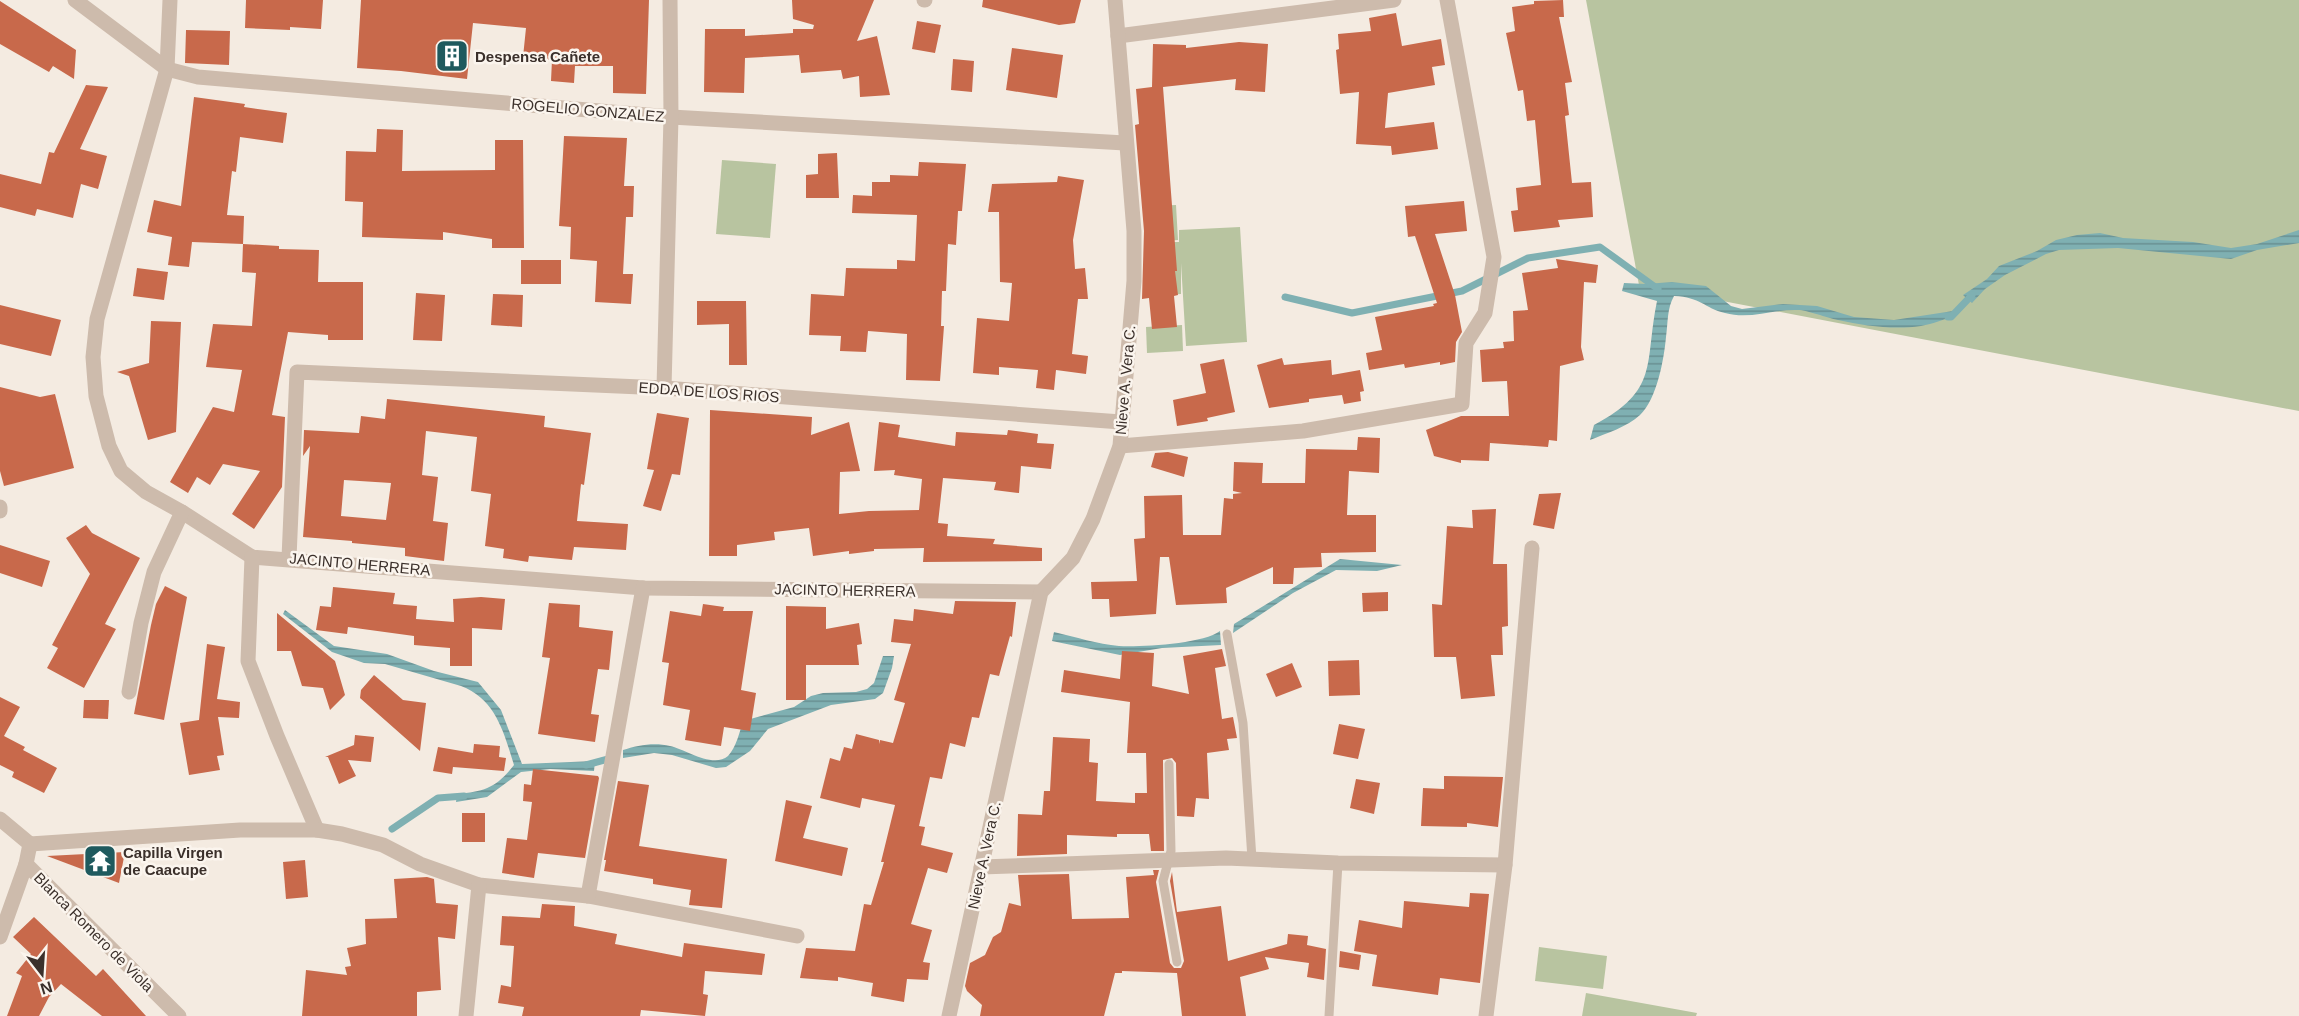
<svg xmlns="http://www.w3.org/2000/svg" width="2299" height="1016" font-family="Helvetica,sans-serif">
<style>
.green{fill:#b8c4a0}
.water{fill:url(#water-rules)}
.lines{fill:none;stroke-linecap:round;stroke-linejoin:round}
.stream{stroke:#7fb0b2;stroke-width:7}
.building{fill:#c8694b;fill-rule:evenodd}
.lane{stroke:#cdbbac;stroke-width:9}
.street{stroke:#cdbbac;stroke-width:15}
.labels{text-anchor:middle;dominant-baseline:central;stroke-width:5;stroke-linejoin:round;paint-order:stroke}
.poi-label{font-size:15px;font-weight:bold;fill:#3b302b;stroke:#fbf5ee;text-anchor:start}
.street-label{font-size:15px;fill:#3b302b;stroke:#fbf5ee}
</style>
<defs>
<pattern id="water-rules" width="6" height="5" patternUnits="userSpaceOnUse" patternTransform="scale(1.5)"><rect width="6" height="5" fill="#7fb0b2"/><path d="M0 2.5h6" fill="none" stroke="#699091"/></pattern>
</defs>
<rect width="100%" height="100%" fill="#f4ebe1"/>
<g class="green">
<path d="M1586 0H2299V411L1639 285Z"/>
<path d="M722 160 776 164 770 238 716 234Z"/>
<path d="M1176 205 1178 240 1154 242H1179V230L1240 227 1247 342 1186 346 1181 263V294L1146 296 1149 206Z"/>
<path d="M1182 325 1183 351 1147 353 1146 327Z"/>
<path d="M1539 947 1607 956 1603 989 1535 981Z"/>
<path d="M1586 993 1697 1013 1696 1016H1582Z"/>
</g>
<g class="water">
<path d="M2299 230V243L2257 250 2231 259 2118 248 2059 250 2046 254 2005 275 1985 289 1972 303 1963 295 1987 279 1999 266 2037 251 2056 240 2077 235 2100 233 2123 238 2193 242 2231 248 2257 244Z"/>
<path d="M1672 282 1706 286 1731 306 1742 309 1783 304 1817 306 1854 317 1894 320 1953 311 1956 315C1945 319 1933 324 1921 326 1894 330 1865 326 1838 320 1827 318 1807 310 1798 310 1773 309 1750 320 1725 313 1704 308 1701 297 1674 296 1667 308 1668 323 1666 337 1664 359 1657 399 1640 415 1627 427 1607 433 1590 440L1594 425C1660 390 1644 365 1657 301L1622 291 1624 283 1646 284Z"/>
<path d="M1340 559 1402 565 1377 571 1336 570 1293 593 1233 633 1234 624Z"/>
<path d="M285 610 334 646 387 654 434 671 478 682 501 710 522 764 595 761 594 771 550 769 521 772 487 797 456 802 457 794C485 791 496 788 514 765 504 733 496 699 461 686L385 664 364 663 332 652 283 614Z"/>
<path d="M1220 631 1221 645 1162 648 1120 655 1052 641 1054 632C1075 637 1098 644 1119 646 1142 647 1203 644 1220 631Z"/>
<path d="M883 656H894L892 668 883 693 875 699 831 705 768 729 750 751 726 767 716 768 672 755 654 753 623 758V750C637 745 655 742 670 746 685 749 713 769 728 756 736 748 740 731 743 721L794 707 811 696 823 693 856 692 867 689 874 683Z"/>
</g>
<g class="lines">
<g class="stream">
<path d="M1285 297 1352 313 1462 291 1528 258 1600 247 1658 289"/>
<path d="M1948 317H1951L1972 295"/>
<path d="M586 765 612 758"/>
<path d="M392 829 438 798 464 796"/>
</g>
</g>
<g class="building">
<path d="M246 0H323L321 29 290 27V30L245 28Z"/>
<path d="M361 0H649L646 94 613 93V66H575L574 83 551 81 552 60 523 57 526 28 473 23 467 79 401 71 357 68Z"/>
<path d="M792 0H874L857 41 877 36 890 95 860 97 859 76 843 79 841 70 801 73 799 55 745 58 744 93 704 92 705 29H745V36L793 33V29H813L814 25 793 19Z"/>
<path d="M983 0H1081L1075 23 1059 25 982 7Z"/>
<path d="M1563 0 1564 17H1559L1572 82 1565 83 1569 115 1565 116 1572 183 1591 182 1593 217 1558 220 1560 227 1514 232 1511 211 1518 210 1516 188 1541 185 1535 120 1527 121 1523 90 1518 91 1506 33 1515 31 1512 7 1534 4V1Z"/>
<path d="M0 1 76 50 74 79 53 66 49 72 0 44Z"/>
<path d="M1396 13 1402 46 1441 39 1445 65 1432 67 1435 85 1388 93 1385 128 1434 122 1438 149 1392 155 1391 146 1356 144 1359 92 1340 94 1336 50 1339 49 1338 34 1371 31 1369 18Z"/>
<path d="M917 21 941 25 935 53 912 49Z"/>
<path d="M186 30 230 31 229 65 185 63Z"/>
<path d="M1239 42 1268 44 1265 92 1235 90 1236 79 1163 87 1177 271H1175L1178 295 1174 296 1177 327 1152 329 1149 298 1142 299 1144 231 1135 125 1139 124 1136 89 1152 87 1153 44 1186 45V48Z"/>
<path d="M1012 48 1063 55 1057 98 1006 90Z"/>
<path d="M953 59 974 61 972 92 951 90Z"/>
<path d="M86 85 108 87 80 149 107 156 98 189 81 184 73 218 37 209 35 216 0 207V174L41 184 49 152 54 153Z"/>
<path d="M194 97 245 104 244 107 287 113 283 143 240 137 236 172 232 171 227 215 244 216 243 244 192 242 189 267 168 265 172 237 147 232 154 200 181 206Z"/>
<path d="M377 129 403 130 402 171 495 170V140H523L524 248H492V239L443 232V240L362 237 363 202 345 201 346 151 376 152Z"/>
<path d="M564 136 627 138 624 186H634L633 217H626L623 274H633L631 304 595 302 597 261 570 259 571 227 559 226Z"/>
<path d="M837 153 839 198H806V175L818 174V154Z"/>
<path d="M919 162 966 164 962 211H958L956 245 948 244 946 291H942L941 326H944L940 381 906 380 907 334 868 331 866 352 840 351 841 336 809 335 811 294 844 296 846 268 897 269V260L915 261 917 215 852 213 853 195 872 196V182H890V175L918 176Z"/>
<path d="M1058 176 1084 180 1073 240 1075 269 1085 268 1088 299H1078L1072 354 1088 356 1086 374 1056 370 1054 390 1036 388 1038 370 999 367V375L973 373 977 318 1009 321 1012 283 1000 282 999 212H988L992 184 1057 182Z"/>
<path d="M1464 201 1467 231 1435 234 1455 295 1462 332 1456 342 1455 362 1440 365V362L1405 368 1404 364 1369 370 1366 353 1382 350 1375 317 1434 306 1433 304 1437 303 1415 236 1408 237 1405 206Z"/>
<path d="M243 244 279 246V249L319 250 318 282H363V340H328V335L288 332 272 415 285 417 282 487 254 529 232 514 260 471 223 464 210 485 197 477 188 493 170 482 213 407 234 412 242 370 206 367 213 324 252 326 256 273 242 272Z"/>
<path d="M1556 259 1598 265 1596 283 1584 282 1581 347 1584 360 1560 366 1557 441 1549 440 1548 447 1490 443 1489 461 1461 460V463L1434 456 1426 430 1461 416H1509L1507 381 1482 382 1480 350 1504 348 1503 342 1514 341 1513 311 1528 310 1522 273 1558 268Z"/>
<rect x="521" y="260" width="40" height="24"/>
<path d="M137 268 168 272 164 300 133 296Z"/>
<path d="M416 293 445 295 442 341 413 340Z"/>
<path d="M493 294 523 295 522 327 491 325Z"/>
<path d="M697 301H746L747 365H729V324L697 325Z"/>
<path d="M0 305 61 320 51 356 0 344Z"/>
<path d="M151 321 181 322 176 432 148 440 129 376 117 372 149 363Z"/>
<path d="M1282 358 1284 365 1331 360 1332 375 1360 370 1364 391 1360 392 1361 401 1344 404 1342 395 1309 399V402L1269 408 1257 365Z"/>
<path d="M1224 359 1235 412 1207 418 1208 421 1177 426 1173 400 1206 393 1200 364Z"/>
<path d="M0 387 40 397 55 394 74 468 4 486 0 471Z"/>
<path d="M387 399 545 416 544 427 591 433 584 485 581 484 577 521 628 524 626 550 574 547 572 560 529 556 528 562 503 558 504 549 485 546 491 494 471 491 477 437 426 431 422 475 438 477 433 521 448 523 444 561 405 556V548L352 543V541L303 537 310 446 303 456 304 430 359 433 361 416 385 419ZM344 480 391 483 386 520 341 516Z"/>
<path d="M710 410 812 417 811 435 849 422 860 471 840 472 839 514 869 511 919 510 922 479 894 475 895 470 874 471 879 422 900 425 898 437 955 446 956 432 1007 435 1008 430 1038 434 1037 443 1054 444 1051 469 1021 466 1019 493 994 490 996 482 943 478 938 523 948 524 947 536 995 539 993 544 1042 548V561L923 562 924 548 874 549V551L849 554V551L813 556 809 528 774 532 775 540 737 545V556H709Z"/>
<path d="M657 413 689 418 680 475 672 474 661 511 643 506 654 470 647 469Z"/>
<path d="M1358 437 1380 438 1379 473 1349 471 1347 515H1376V552L1321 553 1322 567 1294 568 1293 584H1273V567L1226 588 1227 603 1176 605 1169 557H1160L1156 614 1110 617 1109 599H1092L1091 582 1137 581 1134 539 1145 538 1144 496 1182 495 1183 535H1221L1224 498 1233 499V494L1242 493 1233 491 1234 462 1263 463 1262 483H1305L1306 449 1357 450Z"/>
<path d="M1168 452 1188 457 1184 477 1151 467 1155 453Z"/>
<path d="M1561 493 1554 529 1533 525 1539 494Z"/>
<path d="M1496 509 1493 564H1507L1508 626 1502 627 1503 655H1491L1495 696 1461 699 1456 657H1434L1432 604 1442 605 1447 526 1473 528 1472 510Z"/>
<path d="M86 525 92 533 140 558 105 624 116 629 84 688 47 668 58 648 52 645 90 574 66 538Z"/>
<path d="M0 545 50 561 42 587 0 573Z"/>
<path d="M165 586 187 597 164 720 134 714 151 625 156 604Z"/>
<path d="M333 587 395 593 393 604 417 606 416 619 454 622 453 599 481 597 505 599 502 630 472 628V666H450V648L414 645V636L348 627 347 634 316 630 320 606 331 607Z"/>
<path d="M1388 592V611L1363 612 1362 593Z"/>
<path d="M955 601 1016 602 1012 637 1010 636 999 676 990 674 979 718 972 717 965 747 950 743 942 779 930 777 919 826 925 827 921 845 953 853 947 873 928 868 911 924 932 930 923 962 930 963 928 980 907 979 904 1002 871 996 873 983 838 977V981L800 978 806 948 855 951 864 904 871 905 884 862H881L895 805 862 798 860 808 820 798 830 758 840 761 844 747 852 749 856 734 879 740 880 744V740L893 743 905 703 894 700 911 644 891 642 894 619 913 621 914 609 953 614Z"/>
<path d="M549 603 580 605 579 627 613 631 609 670 598 669 591 714 599 715 595 742 538 734 550 658 542 657Z"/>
<path d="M703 604 724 607 723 611H753L741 690 756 693 750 731 724 727 721 746 685 740 690 710 663 705 669 663 662 662 670 611 701 616Z"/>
<path d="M786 606 826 607V629L859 623 862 644 857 645 859 665H806V700H786Z"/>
<path d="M277 613 335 661 345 695 330 710 323 688 302 686 291 651H277Z"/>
<path d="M207 644 225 647 217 699 240 702 239 718 218 717 224 755 217 756 220 770 189 775 180 723 199 720Z"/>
<path d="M1222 649 1226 666 1215 668 1222 719 1233 717 1237 738 1227 739 1229 750 1207 753 1209 799 1196 798 1194 817 1177 816 1176 763 1172 758 1163 760 1164 851H1151L1149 834H1117V837L1067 835V854L1017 856 1018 814 1042 815 1044 791H1050L1053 737 1090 739 1089 762 1098 763 1096 801 1135 803V793H1147L1146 753H1127L1130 702 1061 692 1064 670 1120 679 1122 651 1154 653 1152 686 1189 694 1183 656Z"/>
<path d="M1359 660 1360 695 1329 696 1328 661Z"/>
<path d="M1292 663 1302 687 1276 697 1266 674Z"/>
<path d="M374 675 403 700 426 703 420 751 360 698 361 690Z"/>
<path d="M0 697 20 707 4 736 25 747 23 750 57 768 44 793 12 777 14 772 0 765Z"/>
<path d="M84 700H109L108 719 83 718Z"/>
<path d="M1339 724 1365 729 1358 759 1333 754Z"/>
<path d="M355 735 374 737 371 762 348 760 356 776 339 784 328 757H325L354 745Z"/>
<path d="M474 744 500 746 499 757 506 758 504 771 453 767 452 774 433 771 438 747 473 753Z"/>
<path d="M533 769 598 776 599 778 585 858 538 853 534 878 502 873 507 838 527 840 532 802 523 801 524 784 531 785Z"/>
<path d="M1444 776 1503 777 1498 827 1467 823V827L1421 826 1423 788 1444 789Z"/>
<path d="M1356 779 1380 783 1374 814 1350 808Z"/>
<path d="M618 781 649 785 639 846 727 859 722 908 689 905 691 890 653 884V879L604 871 606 860H604Z"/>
<path d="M786 800 812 806 803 838 848 848 842 876 775 861Z"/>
<rect x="462" y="813" width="23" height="29"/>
<path d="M125 852 119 883 47 856Z"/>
<path d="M305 860 308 897 286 899 283 862Z"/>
<path d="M1153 870H1159L1156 882 1170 963 1174 968H1181L1184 961 1170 881 1172 872 1177 912 1221 906 1228 961 1287 944 1288 934 1308 936 1307 945 1326 949 1324 980 1307 977 1309 963 1265 957 1269 969 1240 977 1246 1016H1182L1177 973 1122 971V973H1115L1104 1016H980L982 1005 967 991 965 986 970 963 985 955 993 937 1001 932 1009 903 1021 906 1018 875 1069 874 1072 919 1129 918 1126 877 1154 875Z"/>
<path d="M427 877 434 879 436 903 458 905 455 939 438 937 441 990 417 992V1016H302L306 970 347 975 345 967 351 966 347 948 366 944 365 919 397 918 394 879Z"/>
<path d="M1470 893 1489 894 1480 983 1440 978 1438 995 1372 986 1377 955 1354 951 1359 920 1402 928 1404 901 1469 907Z"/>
<path d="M542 904 575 906 574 926 617 934 615 944 682 957 684 943 765 954 762 975 705 971 703 994 708 995 705 1016 641 1010 640 1016H522L524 1007 498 1003 501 985 511 987 514 946 500 945 502 916 540 918Z"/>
<path d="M34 917 96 976 103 969 146 1016H102L61 984 49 997 39 1016H7L22 976 16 973 31 954 13 937Z"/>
<path d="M1340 951 1361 955 1359 970 1339 967Z"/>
</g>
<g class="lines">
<g class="lane">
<path d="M1227 634 1243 723 1252 859"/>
<path d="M1169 764 1171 851 1163 881 1177 962"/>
<path d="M1329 1016 1338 863"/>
</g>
<g class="street">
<path d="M75 0 167 69 198 77 671 117 1125 143"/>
<path d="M170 0 167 69 97 319 93 357 96 396 109 446 121 471 146 492 182 512 252 557 643 588 1041 592"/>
<path d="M924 0H925"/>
<path d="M1118 36 1394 0"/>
<path d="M664 388 671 117 670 0"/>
<path d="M1120 446 1303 431 1462 404 1466 343 1485 313 1494 257 1447 0"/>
<path d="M0 507V511"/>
<path d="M252 557 248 661 277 736 317 830"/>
<path d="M289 558 297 372 664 388 1121 422"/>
<path d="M129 692 141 623 154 572 182 512"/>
<path d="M0 819 30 844 26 864 179 1016"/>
<path d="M30 844 240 830H317L342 834 383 845 420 864 479 885 588 896 797 936"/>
<path d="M981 867 1226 858 1338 863 1505 865"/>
<path d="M588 896 643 588"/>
<path d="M0 937 26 864"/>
<path d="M466 1016 479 885"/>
<path d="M949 1016 1041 592 1073 558 1093 519 1120 446 1134 281V231L1115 0"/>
<path d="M1486 1016 1505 865 1532 548"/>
</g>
</g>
<defs>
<g id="building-square" transform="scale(1.725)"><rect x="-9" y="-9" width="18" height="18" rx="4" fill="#1f5a5e" stroke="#fbf5ee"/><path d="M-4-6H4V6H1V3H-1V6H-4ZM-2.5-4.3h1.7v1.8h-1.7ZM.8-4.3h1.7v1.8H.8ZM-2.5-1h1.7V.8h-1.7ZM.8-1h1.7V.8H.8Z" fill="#fff"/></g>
<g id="temple-square" transform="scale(1.725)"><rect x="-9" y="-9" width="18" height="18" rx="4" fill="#1f5a5e" stroke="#fbf5ee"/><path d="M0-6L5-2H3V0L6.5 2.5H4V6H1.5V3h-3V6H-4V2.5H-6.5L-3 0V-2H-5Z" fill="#fff"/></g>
</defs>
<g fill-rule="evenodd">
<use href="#building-square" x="452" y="56"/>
<use href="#temple-square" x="100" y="861"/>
</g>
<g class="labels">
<g class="poi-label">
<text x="475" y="56">Despensa Cañete</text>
<text x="123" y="852">Capilla Virgen<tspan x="123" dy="17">de Caacupe</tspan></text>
</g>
<g class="street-label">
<text transform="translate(588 110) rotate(5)">ROGELIO GONZALEZ</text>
<text transform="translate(1125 380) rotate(-85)">Nieve A. Vera C.</text>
<text transform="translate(709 392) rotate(4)">EDDA DE LOS RIOS</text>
<text transform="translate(360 564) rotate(5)">JACINTO HERRERA</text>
<text transform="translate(845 590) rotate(1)">JACINTO HERRERA</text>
<text transform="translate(984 855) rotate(-78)">Nieve A. Vera C.</text>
<text transform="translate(94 932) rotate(45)">Blanca Romero de Viola</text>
</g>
</g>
<g transform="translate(42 974) rotate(163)" stroke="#fbf5ee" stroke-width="4.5" paint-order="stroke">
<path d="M0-4.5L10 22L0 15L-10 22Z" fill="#3b302b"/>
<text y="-9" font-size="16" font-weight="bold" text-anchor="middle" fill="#3b302b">N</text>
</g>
</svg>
